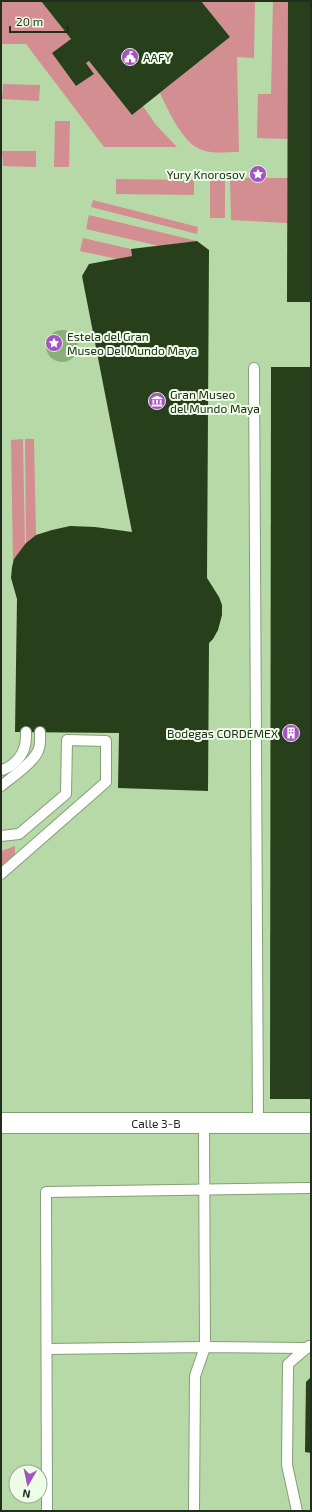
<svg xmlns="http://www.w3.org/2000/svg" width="312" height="1512" font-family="'Exo 2',sans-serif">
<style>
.built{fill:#b7d9a7;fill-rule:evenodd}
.green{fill:#d38e92}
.water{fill:#8aaf78}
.building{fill:#273f1b}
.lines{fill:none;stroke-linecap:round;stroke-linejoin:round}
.service-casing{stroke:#839f76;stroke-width:12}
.minor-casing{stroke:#839f76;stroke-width:22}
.service{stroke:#fff;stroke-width:10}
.minor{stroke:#fff;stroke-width:20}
.labels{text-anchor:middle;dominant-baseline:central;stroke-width:4;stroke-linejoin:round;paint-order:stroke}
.poi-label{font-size:12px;fill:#222d1d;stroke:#eefde7;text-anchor:start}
.street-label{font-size:12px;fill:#222d1d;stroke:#eefde7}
</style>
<rect width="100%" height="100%" fill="#c4e1b6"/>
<path class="built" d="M1 1H311V1511H1ZM16 1472H40V1496H16Z"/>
<g class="green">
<path d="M1 1H41L71 39 76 86 94 74 86 63 89 61 132 115 143 106 156 125 177 147H104L26 44H1Z"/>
<path d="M201 1H255L254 58 237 57 239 152C227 152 213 154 202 150 183 144 168 110 160 93L230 37Z"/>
<path d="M273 1H288V139L257 138 258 94H271Z"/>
<path d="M3 84 40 85 39 101 2 99Z"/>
<path d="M55 121H70L69 167H54Z"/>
<path d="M2 151H36V167L3 166Z"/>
<rect x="210" y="178" width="15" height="40"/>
<path d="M230 178H288L287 223 231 220Z"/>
<path d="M116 179 194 180V195L116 194Z"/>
<path d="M93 200 198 227 197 234 91 207Z"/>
<path d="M89 215 197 241 159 246 86 229Z"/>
<path d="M83 238 131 249 132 256 117 259 80 251Z"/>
<path d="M23 439 25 545 13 563 11 440Z"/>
<path d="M25 439H34L36 535 26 543Z"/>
<path d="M15 846V857L1 866V851Z"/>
</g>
<circle class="water" cx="62" cy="346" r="16"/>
<g class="building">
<path d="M41 1H201L230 37 132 115 89 61 86 63 94 74 76 86 52 53 71 39Z"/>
<path d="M288 1H311V302H287Z"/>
<path d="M197 241 209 250 207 578 219 597 222 605V615L218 630 213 639 209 643 208 791 118 788 119 733 15 732 17 599 11 578 12 567 14 559 26 543 36 535 52 530 70 526 95 527 132 532 82 276 89 264 132 256 131 249Z"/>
<path d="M271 367H311V1099H270Z"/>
<path d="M311 1377V1453L305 1452 306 1382Z"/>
</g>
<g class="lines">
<g class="service-casing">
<g id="service">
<path d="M254 368 258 1123"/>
<path d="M1 770C12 768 23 756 25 745 26 741 26 736 26 732"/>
<path d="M1 786C11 778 33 763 38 751 41 745 40 738 40 732"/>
<path d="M1 836 19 834 66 794 67 740 106 741V782L1 874"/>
<path d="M47 1349 205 1347 307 1348"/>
<path d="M47 1511 46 1192 311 1188"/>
<path d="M194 1511 195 1376 205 1347 204 1123"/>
<path d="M297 1511 287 1465 288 1364 309 1346"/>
</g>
</g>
<g class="minor-casing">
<g id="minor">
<path id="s1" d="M1 1123H311"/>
</g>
</g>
<use href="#service" class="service"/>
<use href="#minor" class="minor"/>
</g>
<defs>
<g id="civic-disc" transform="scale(0.9)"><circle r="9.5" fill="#a453c3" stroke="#eefde7"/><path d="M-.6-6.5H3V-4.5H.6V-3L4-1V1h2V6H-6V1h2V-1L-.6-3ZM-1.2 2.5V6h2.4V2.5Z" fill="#fff"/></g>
<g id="sight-disc" transform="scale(0.9)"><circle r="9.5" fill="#a453c3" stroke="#eefde7"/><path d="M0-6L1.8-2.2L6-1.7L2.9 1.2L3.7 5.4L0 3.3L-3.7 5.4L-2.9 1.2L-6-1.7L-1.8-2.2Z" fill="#fff"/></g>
<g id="museum-disc" transform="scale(0.9)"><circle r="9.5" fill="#a453c3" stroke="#eefde7"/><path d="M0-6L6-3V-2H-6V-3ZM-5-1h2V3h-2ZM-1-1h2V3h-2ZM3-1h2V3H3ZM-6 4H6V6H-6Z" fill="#fff"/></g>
<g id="building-disc" transform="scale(0.9)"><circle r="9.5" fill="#a453c3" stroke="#eefde7"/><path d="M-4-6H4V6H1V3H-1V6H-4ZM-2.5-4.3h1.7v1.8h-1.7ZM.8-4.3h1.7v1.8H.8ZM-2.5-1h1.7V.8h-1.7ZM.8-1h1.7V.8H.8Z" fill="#fff"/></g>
</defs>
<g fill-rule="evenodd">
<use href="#civic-disc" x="130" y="57"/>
<use href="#sight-disc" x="258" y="174"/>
<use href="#sight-disc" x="54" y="343"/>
<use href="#museum-disc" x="157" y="401"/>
<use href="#building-disc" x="291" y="733"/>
</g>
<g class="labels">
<g class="poi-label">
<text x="143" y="57">AAFY</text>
<text x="245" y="174" text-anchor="end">Yury Knorosov</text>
<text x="67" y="336">Estela del Gran<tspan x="67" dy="14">Museo Del Mundo Maya</tspan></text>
<text x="170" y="394">Gran Museo<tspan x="170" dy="14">del Mundo Maya</tspan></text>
<text x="278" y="733" text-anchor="end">Bodegas CORDEMEX</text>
</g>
<g class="street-label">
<text stroke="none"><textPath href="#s1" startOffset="155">Calle 3-B</textPath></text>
</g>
</g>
<rect width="312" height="1512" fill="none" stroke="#222d1d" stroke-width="4"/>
<g transform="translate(28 1484) rotate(189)"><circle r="19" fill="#eefde7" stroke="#9caa96"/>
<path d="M0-3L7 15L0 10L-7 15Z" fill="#a453c3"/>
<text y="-6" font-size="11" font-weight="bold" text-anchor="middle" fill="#222d1d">N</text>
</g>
<path d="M10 26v6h58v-6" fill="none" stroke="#222d1d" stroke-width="2"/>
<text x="16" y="26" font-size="12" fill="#222d1d" stroke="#eefde7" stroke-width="3" paint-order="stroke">20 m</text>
</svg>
